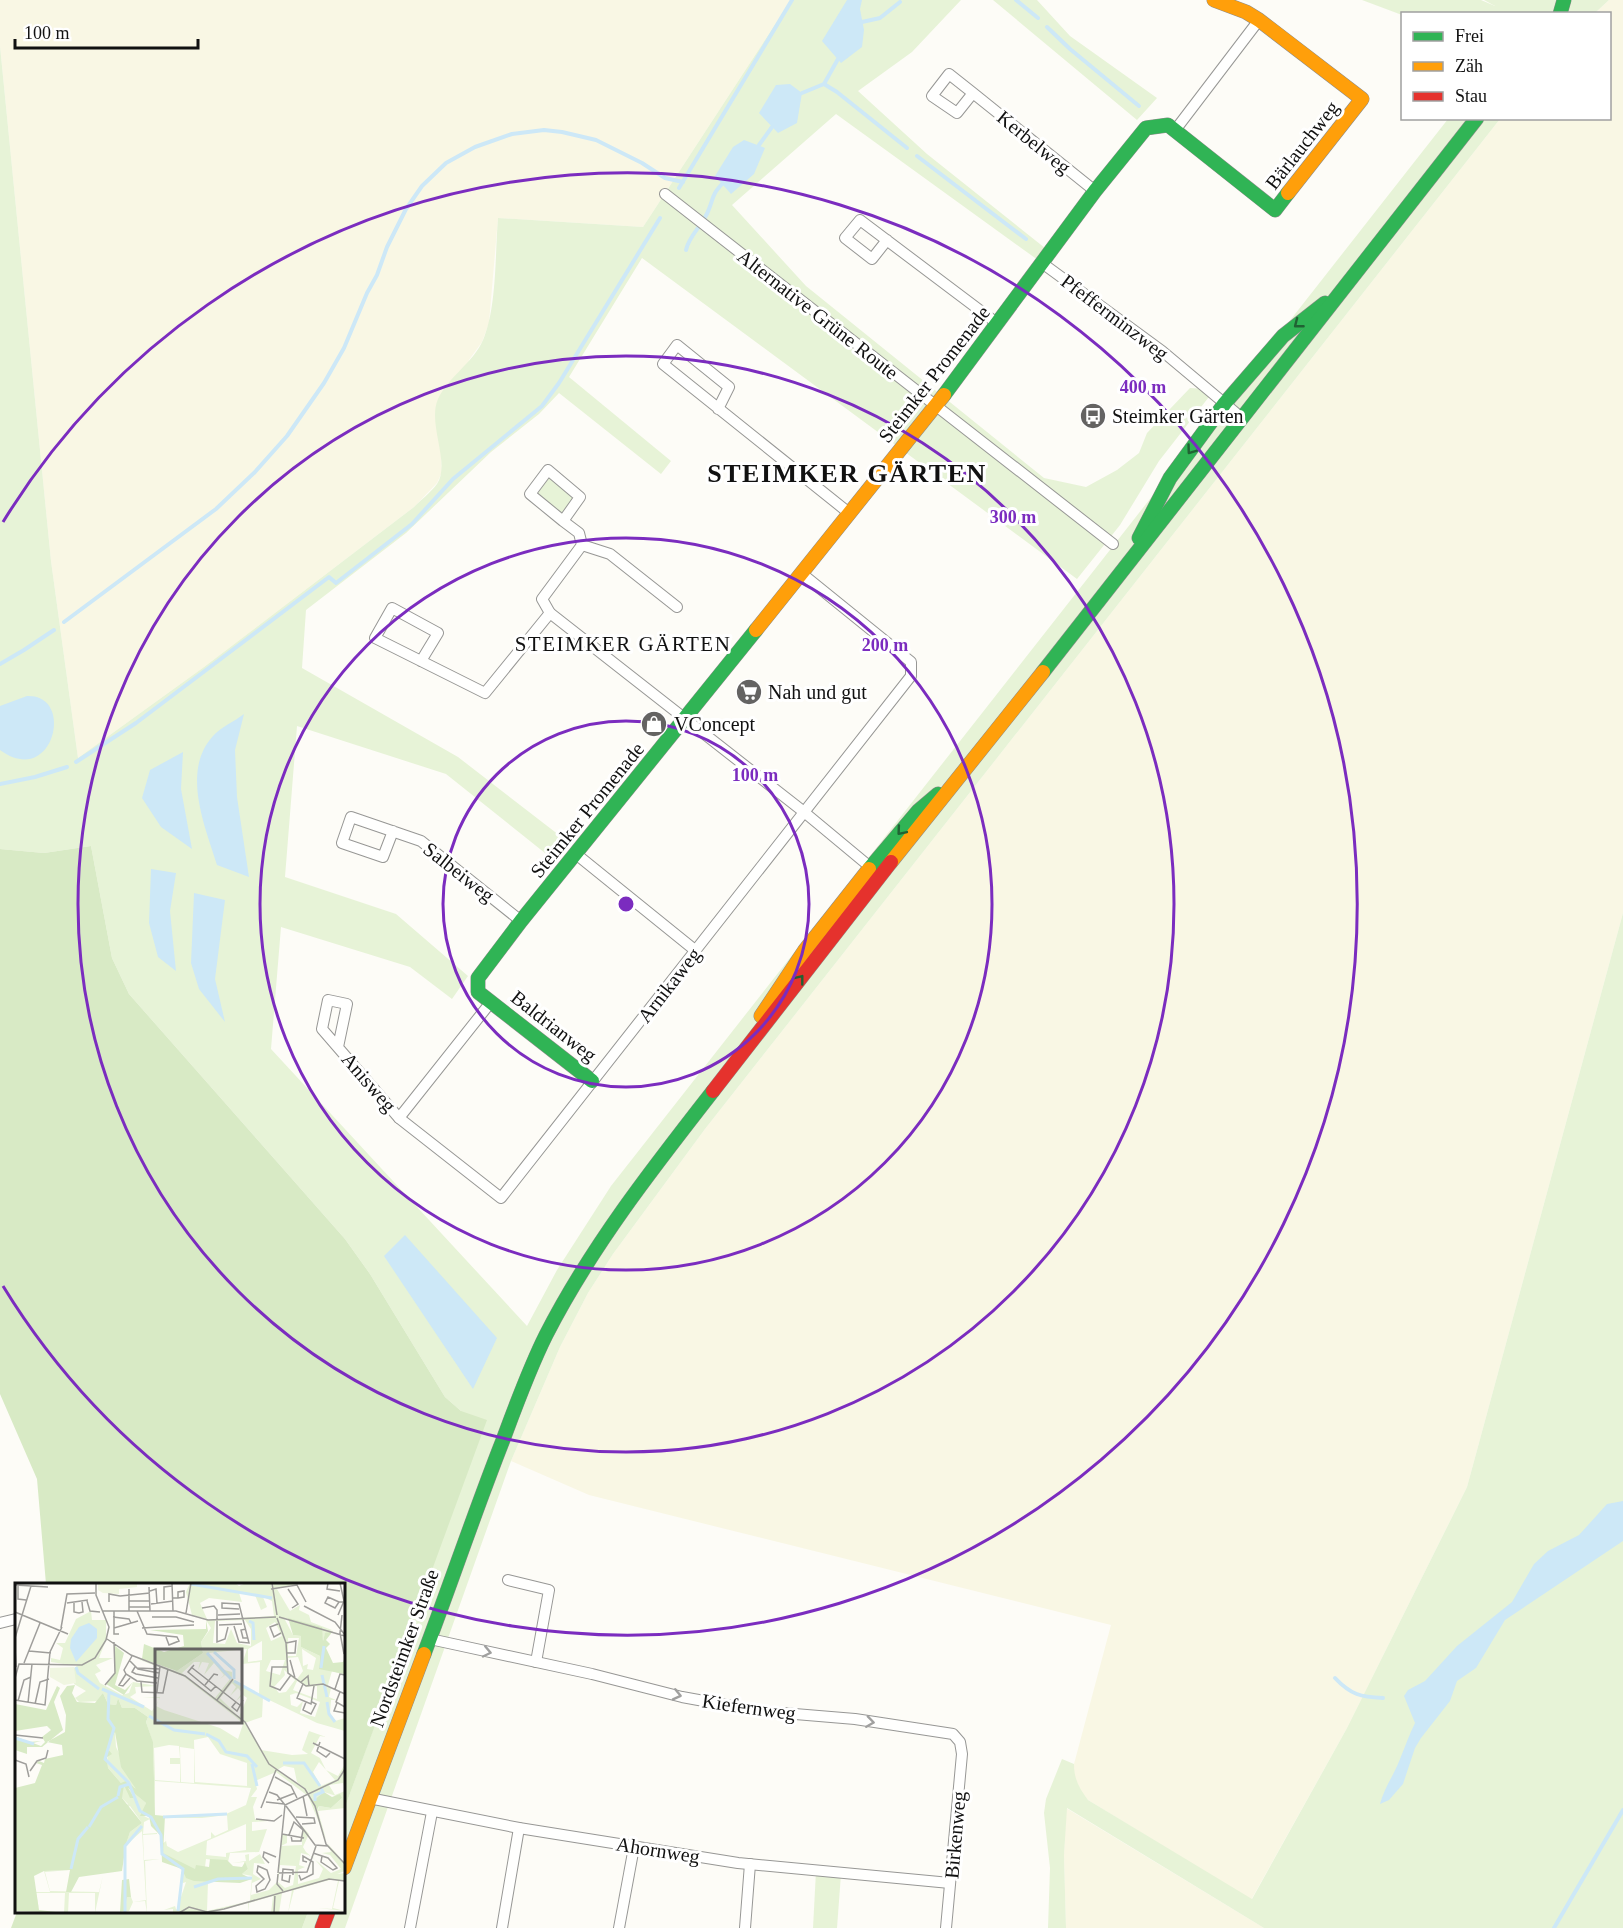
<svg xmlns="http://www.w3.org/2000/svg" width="1623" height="1928" font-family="'Times New Roman',serif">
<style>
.farmland{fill:#f9f7e4}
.green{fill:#e7f3d7}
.forest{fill:#d8eac5}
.water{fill:#cde8f7}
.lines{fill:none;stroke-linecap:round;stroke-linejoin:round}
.stream{stroke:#cde8f7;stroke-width:4}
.street-casing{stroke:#979795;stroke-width:12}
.fast-casing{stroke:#8e8d8b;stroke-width:15}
.slow-casing{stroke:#8e8d8b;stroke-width:15}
.jam-casing{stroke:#8e8d8b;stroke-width:15}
.street{stroke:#fffffe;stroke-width:10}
.fast{stroke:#30b455;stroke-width:14}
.slow{stroke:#ff9f0a;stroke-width:14}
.jam{stroke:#e5322d;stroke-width:14}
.oneway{stroke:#206233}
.oneway2{stroke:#a0a09f}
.ring{fill:none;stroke:#7b2cbf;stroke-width:3}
.labels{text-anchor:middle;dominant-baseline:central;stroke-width:6;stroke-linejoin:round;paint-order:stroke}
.street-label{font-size:20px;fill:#111;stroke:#fff}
.poi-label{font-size:20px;fill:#111;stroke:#fff;text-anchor:start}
.neighbourhood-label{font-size:21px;letter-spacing:1.5px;fill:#111;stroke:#fff}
.district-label{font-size:26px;font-weight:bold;letter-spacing:1.5px;fill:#111;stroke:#fff}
.inset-river{fill:none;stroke:#cde8f7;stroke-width:3}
.inset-road{fill:none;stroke:#9f9e9b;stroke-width:1.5}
.view{fill:#646362;fill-opacity:0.15;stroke:#646362;stroke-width:3}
.inset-edge{fill:none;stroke:#111;stroke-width:3}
.centre{fill:#7b2cbf;stroke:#fff;stroke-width:3}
.ring-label{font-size:18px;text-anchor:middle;font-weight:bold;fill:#7b2cbf;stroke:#fff;stroke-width:6;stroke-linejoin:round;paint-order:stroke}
</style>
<rect width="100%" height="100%" fill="#fdfcf7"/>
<g class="farmland">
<path d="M0 0H791L643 227 498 218 489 323 482 342 469 360 441 461 442 472 437 483 414 507 204 667 78 758 51 561 0 46Z"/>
<path d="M1609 0H1623V913L1467 1487 1347 1728 1251 1900 1088 1800 1079 1789 1074 1774V1764L1111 1625 589 1495 511 1461 560 1347 588 1293 613 1254 705 1129 1500 119 1610 118V14L1595 13Z"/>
<path d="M1066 1808 1264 1928H1066L1064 1855Z"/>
</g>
<g class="green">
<path d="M791 0H961L912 52 858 91 927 154 1050 252 1042 263 836 114 732 205 806 286 1044 478 1086 487 1117 470 1139 453 1147 433 1190 388 1206 389 1212 393 1159 461 1120 525 1077 579 642 258 569 377 671 461 661 474 559 393 539 414 491 452 406 533 306 610 302 668 458 757 568 842 555 861 446 774 297 726 285 877 396 914 468 976 452 999 410 967 281 927 271 1049 527 1326 557 1270 611 1186 1448 119H1500L705 1129 613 1254 588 1293 560 1347 511 1461 345 1928H302L308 1912H344V1810L442 1539 461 1411 445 1397 370 1274 345 1239 129 994 112 958 91 846 44 853 0 849V46L51 561 78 758 204 667 414 507C421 500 431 492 437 484 451 463 427 424 438 399 449 376 473 363 483 340 497 308 495 254 498 218L643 227Z"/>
<path d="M993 0H1037L1070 36 1157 98 1137 120Z"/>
<path d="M1362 0H1481L1495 6 1484 0H1609L1595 13 1402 14V15Z"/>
<path d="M549 478 575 498 562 514 537 494Z"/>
<path d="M1623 913V1928H1264L1067 1808 1064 1855 1066 1928H1048L1050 1868 1044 1813 1046 1799 1062 1759 1074 1764C1074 1779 1079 1788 1088 1800L1252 1899 1347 1728 1467 1487Z"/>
<path d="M816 1871 841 1874 837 1928H813Z"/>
</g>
<g class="forest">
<path d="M91 846 112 958 129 994 345 1239 370 1274 445 1397 461 1411 487 1420 344 1810V1584H46L37 1479 0 1394V849L44 853Z"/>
<path d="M17 1912H308L302 1928H11Z"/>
</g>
<g class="water">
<path d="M847 0H862L860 9 864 30 862 47 841 63 822 41Z"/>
<path d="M790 84 802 93 797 123 778 133 759 113 776 85Z"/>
<path d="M744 140 765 148 754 174 731 194 715 176 733 147Z"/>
<path d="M27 696C76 694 53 789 0 750V706Z"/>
<path d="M244 714 235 750 237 797 249 877 217 865C205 826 181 771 213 736 221 727 235 721 244 714Z"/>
<path d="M183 752 181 789 192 849 161 827 142 798 150 770Z"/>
<path d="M151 869 176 873 170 911 176 971 158 957 149 923Z"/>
<path d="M194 893 225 900 215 979 225 1022 199 989 191 963Z"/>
<path d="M405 1235 497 1338 473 1389 384 1256Z"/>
<path d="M1623 1501V1541L1505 1620 1476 1668 1457 1681 1450 1701 1421 1738 1415 1748 1403 1784 1389 1800 1380 1804C1384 1788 1394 1775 1400 1759 1405 1747 1409 1735 1415 1723L1404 1696 1408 1690 1425 1681 1457 1646 1512 1602 1534 1564 1548 1551 1579 1535 1607 1504Z"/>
</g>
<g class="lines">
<g class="stream">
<path d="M1016 0 1038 18"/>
<path d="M862 22 880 18 900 2"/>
<path d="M1047 27 1070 49 1139 106"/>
<path d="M824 84 838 59"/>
<path d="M802 93 824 84 837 92 907 148"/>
<path d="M759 145 772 127"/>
<path d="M917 156 1026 239"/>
<path d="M679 188 792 0"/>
<path d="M686 250C689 235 704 224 709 209 714 196 712 195 722 184"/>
<path d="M64 622 216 509 255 472 287 436 324 383 344 348 367 293 377 275 387 247 406 209 422 186 446 163 475 147 512 134 544 130 562 132 596 140 642 163 665 178 683 182"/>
<path d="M0 664 24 650 54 630"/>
<path d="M76 762 136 723 329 577 336 583 412 524 453 479 542 406 559 383 660 218"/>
<path d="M0 784 35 777 67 767"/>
<path d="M1335 1678C1351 1695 1361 1697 1383 1698"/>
<path d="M1554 1928 1623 1810"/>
</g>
<g class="street-casing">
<g id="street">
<path d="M973 93 957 113 932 96 949 74 973 93 1095 191"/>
<path d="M1176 129 1259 20"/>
<path d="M665 194 1113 544"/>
<path d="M887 240 872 259 845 238 860 220 998 324"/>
<path d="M1042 263 1162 351 1242 418"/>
<path d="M718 409 729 387 677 345 663 364 849 513"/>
<path d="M563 521 530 494 548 470 580 497 563 521 579 533 582 545 542 599 550 613 804 812 875 871"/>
<path d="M582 545 610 554 677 607"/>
<path d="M421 661 438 633 392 608 375 638 485 693 550 613"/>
<path d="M393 831 383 857 342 843 351 817 421 841 521 921"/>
<path d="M576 854 696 951"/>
<path d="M338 1047 347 1004 328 1000 322 1029 399 1118 501 1198 911 676V662L801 573"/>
<path d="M399 1118 491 1002"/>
<path d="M508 1580 549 1590 536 1662"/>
<path d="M0 1623 16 1619"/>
<path d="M430 1639 592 1674 682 1697 759 1711 855 1719 953 1734 960 1742 962 1754 946 1928"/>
<path d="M369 1798 519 1828 738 1863 950 1883"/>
<path d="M410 1928 432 1812"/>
<path d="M502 1928 519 1828"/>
<path d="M619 1928 634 1847"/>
<path d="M745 1928 750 1864"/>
</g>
</g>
<g class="fast-casing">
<g id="fast">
<path d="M1560 14 1564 0"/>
<path d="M944 395 1095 191 1146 128 1168 125 1275 210 1288 193"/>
<path d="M1139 538 1170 478 1225 403 1283 336 1325 303"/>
<path d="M1043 672 1477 118"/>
<path d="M869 869 918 811 938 794"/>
<path d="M592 1081 478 992V978L521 921 756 630"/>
<path d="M424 1654C451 1583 475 1511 503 1440 516 1405 529 1369 546 1335 591 1247 652 1169 713 1091"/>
</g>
</g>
<g class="slow-casing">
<g id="slow">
<path d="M1214 0 1246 12 1259 20 1362 99 1288 193"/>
<path d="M756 630 944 395"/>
<path d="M891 862 1043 672"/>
<path d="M761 1016 805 950 869 869"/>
<path d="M344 1868 424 1654"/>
</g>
</g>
<g class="jam-casing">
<g id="jam">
<path d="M713 1091 891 862"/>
<path d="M322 1928 328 1912"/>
</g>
</g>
<use href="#street" class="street"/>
<use href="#fast" class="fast"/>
<use href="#slow" class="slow"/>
<use href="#jam" class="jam"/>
</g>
<defs><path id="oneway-chevron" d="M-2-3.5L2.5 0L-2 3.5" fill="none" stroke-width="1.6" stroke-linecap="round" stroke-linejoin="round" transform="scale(1.5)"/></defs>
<g class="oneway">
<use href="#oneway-chevron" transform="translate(1298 324) rotate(142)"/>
<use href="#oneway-chevron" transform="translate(1191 450) rotate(126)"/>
<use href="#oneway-chevron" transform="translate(901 831) rotate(130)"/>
<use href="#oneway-chevron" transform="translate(800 979) rotate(-52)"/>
</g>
<g class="oneway2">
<use href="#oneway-chevron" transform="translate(487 1652) rotate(12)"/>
<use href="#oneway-chevron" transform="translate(677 1695) rotate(13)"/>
<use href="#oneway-chevron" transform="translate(870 1722) rotate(8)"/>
</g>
<g class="ring">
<circle cx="626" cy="904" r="183"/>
<circle cx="626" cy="904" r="366"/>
<circle cx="626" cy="904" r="548"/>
<path d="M3 522A731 731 0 1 1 3 1286"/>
</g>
<defs>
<g id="bus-disc" transform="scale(1.35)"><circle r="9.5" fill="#646362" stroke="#fff"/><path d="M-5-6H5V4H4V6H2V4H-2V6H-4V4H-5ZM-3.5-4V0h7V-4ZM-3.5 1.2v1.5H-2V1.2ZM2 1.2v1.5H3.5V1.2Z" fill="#fff"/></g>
<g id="supermarket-disc" transform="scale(1.35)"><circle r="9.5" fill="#646362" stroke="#fff"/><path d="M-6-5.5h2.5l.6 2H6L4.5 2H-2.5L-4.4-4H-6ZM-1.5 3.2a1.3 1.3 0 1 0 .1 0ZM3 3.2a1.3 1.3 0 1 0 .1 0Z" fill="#fff"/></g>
<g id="shop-disc" transform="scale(1.35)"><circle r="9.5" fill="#646362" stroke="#fff"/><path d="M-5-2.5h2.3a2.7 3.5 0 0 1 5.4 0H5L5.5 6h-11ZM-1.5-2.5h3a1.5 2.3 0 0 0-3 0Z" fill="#fff"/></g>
</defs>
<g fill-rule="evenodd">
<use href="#bus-disc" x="1093" y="416"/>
<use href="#supermarket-disc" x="749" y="692"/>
<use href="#shop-disc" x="654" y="724"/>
</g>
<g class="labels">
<g class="street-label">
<text transform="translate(1034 142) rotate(39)">Kerbelweg</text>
<text transform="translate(1302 145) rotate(-52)">Bärlauchweg</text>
<text transform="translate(818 314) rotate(38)">Alternative Grüne Route</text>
<text transform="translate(1115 317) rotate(37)">Pfefferminzweg</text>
<text transform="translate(934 374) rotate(-52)">Steimker Promenade</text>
<text transform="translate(587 810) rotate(-51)">Steimker Promenade</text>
<text transform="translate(459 872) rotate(38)">Salbeiweg</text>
<text transform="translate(669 985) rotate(-52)">Arnikaweg</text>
<text transform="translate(554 1026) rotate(38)">Baldrianweg</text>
<text transform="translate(369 1082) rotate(49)">Anisweg</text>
<text transform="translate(404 1648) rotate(-70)">Nordsteimker Straße</text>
<text transform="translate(749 1707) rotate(8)">Kiefernweg</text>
<text transform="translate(955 1835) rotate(-85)">Birkenweg</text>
<text transform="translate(658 1850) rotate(9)">Ahornweg</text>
</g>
<g class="poi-label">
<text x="1112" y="416">Steimker Gärten</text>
<text x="768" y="692">Nah und gut</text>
<text x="674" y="724">VConcept</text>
</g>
<g class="neighbourhood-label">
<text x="623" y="644">STEIMKER GÄRTEN</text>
</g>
<g class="district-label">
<text x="847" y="473">STEIMKER GÄRTEN</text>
</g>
</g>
<g transform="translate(15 1583)">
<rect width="330" height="330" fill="#fdfcf7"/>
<path d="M175 0H220L224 3 231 0H284L262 6 275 28 285 22 284 27 294 32 296 39 330 52 317 47 310 51 308 58 307 52 304 56 299 48 306 51 307 44 269 35 278 52 286 53V64L305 73 304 86H311L329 91 330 86V92L317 88 313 102H308L316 105 314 114 321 117H316L315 130 320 138 330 135V148L302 140 248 114 247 134 230 140 246 167 277 172 293 171 287 167 294 148 311 154 305 153 296 170 305 175 311 187 323 193 330 181V206L328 200 314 202 320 212 330 208V225L303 228 312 260 330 280V288L322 291 330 290V298H324L318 325 330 328 303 325 317 326 323 298 318 296 279 307 273 330 277 307 267 310 264 330H256L258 313 234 320 233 330V320L195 330H158V326L149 327 160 323 161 326 164 328 162 326 171 299 168 300 167 282 148 270 147 261 151 258 147 235 152 263 163 269 196 255V249L200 253 213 247 212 232 187 235H150V233L211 231 231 222 236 205 140 198V232L138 160 131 139 133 134 120 125H107L103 115 101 122 93 121 88 110 85 118 64 119 60 115 71 108 59 101 58 86 63 82H37L49 81 36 79V75L45 77 48 65 41 60H50L61 36 76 28 73 18 76 28 77 37H91V57L84 75H98L81 82 86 88 80 91 85 100 107 112 114 110 118 99 142 103 120 104 121 110 115 114 137 128 145 115 127 114H145L141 123 149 127 205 145 223 156 228 141 222 135 168 93 122 76 162 88 188 70 186 59 196 45 191 37 259 33 257 18 248 14 252 24 246 27 240 12 224 10 227 19 194 15 185 20 192 36 177 32 171 9ZM230 37 236 46V63L222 60 216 46 210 61 198 60 200 38ZM260 39 267 53 256 58 251 45ZM273 55H284L281 73H273ZM247 58V77L233 79V66ZM232 66 227 81 245 79 244 111 217 96V89L205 86 193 70ZM287 66 301 75 298 87 292 86 293 81 288 83ZM283 74 288 88 282 96 273 89V75ZM256 77H270L265 92 251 88ZM179 79H185L183 87 187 79 194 80 189 92 199 80 209 92 205 96 210 92 215 96 200 115 167 90ZM269 87 280 97 271 109 264 110 259 104 270 92ZM282 98 292 104 302 103V116L278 107ZM217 100 221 104 215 113 223 105 227 110 221 118 228 112 232 115 224 134 205 115ZM281 110 305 119 300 134 285 130 288 118 282 124 276 122 275 112ZM193 154 205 171 232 180V203L180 199 179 157ZM154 162 164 163 165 175H155V181H165V199L140 197 139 165ZM165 164 179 166V200L166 199ZM304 179 320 197 306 203 298 189ZM269 183 279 185 282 199 294 209 262 187ZM261 189 293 213 316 269 307 270 315 272 326 286 316 290 291 269 288 264 294 251 287 243V262L266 263 272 260V252H267L262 299 254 307 236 312 237 300 246 296 238 291 239 280 250 281 245 271 234 278V271L230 272 231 278 217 280 229 279 233 286 227 291 237 293 235 318 192 328 193 299 214 298H180L181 283 194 285 190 284 191 276 213 279 215 270 244 269 252 246 237 248V239L253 238 240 236 238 224 242 214H236L242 206 240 198ZM309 209 327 215 316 225 304 223 303 227 299 218ZM231 241V267L211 270V274L191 272 192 258ZM286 270 297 273 308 286 304 295 283 301V287L290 284 284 282ZM265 282 281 283 278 302 270 305 263 299ZM100 149 101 164 121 204 123 213 131 220 127 232 135 236 129 239 128 251 142 250V251L128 252 129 277 145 276 130 278 132 330 130 318 118 319 114 328 105 330 110 328 112 314H116L118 319 131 317 127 248 110 263 115 249 127 240 115 223 107 227 113 221 107 215 106 204 111 202 118 216 113 206 119 209 120 205 106 200 93 185 92 165ZM111 241 112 250 98 259 93 245ZM55 287 30 289 35 308 84 309 88 292 80 330V310H54L53 330H49L50 310H21L24 327 20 309H35L29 288Z" fill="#e7f3d7" fill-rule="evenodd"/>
<path d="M273 35 307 44 308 58 310 50 318 48 311 57 315 61 311 65 318 80 328 79 330 74 329 91 304 86 305 73 286 64V53L278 52ZM191 37 193 48 186 59 188 70 162 88 127 76 129 61 149 69 169 63 168 52 135 47 191 46ZM99 62 109 70 100 102 110 107 118 99 109 112 91 101 100 90ZM60 102 57 110 62 119 80 120 88 110 93 121 101 122 103 115 107 125H120L133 134 131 139 138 159 140 232 150 233 148 270 180 286 181 282 194 284 195 276 212 277 218 283 227 284 230 279 233 286 227 291 237 296 225 300 179 298 171 295 167 286 147 279 146 253 136 243 134 233H125L131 220 113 205 119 215H115L109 202 107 215 127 240 115 249 111 261 107 288 64 294 56 309H51L55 287 29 288 19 293 24 327 49 330 0 328V205L20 200 27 182 21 180 24 178 29 180 30 176 48 172 47 162 32 159 50 149 51 132 45 113 52 103ZM100 149 106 184 121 206 111 198 106 200 93 185 92 174 97 171 92 165ZM42 103 45 105 39 119 48 147 27 164H12V171L0 167V153L14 159 26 158 18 160 26 163 30 159 27 154 36 147 32 143 0 148V121L31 127ZM309 209 317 214 325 211 327 215 316 225 304 223 302 227 298 218ZM114 296 116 314H112L110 328 105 329 107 297Z" fill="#d8eac5" fill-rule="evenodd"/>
<path d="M83 0H122V4L104 6V11L88 10 83 7ZM59 84 61 100 49 102 35 94V85Z" fill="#f0f6e1"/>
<path d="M74 40 82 46V55L61 79 55 65 56 56 64 44Z" fill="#cde8f7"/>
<path class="inset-river" d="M176 1 257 15M234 38 238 40 239 57M199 69 219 87V96M192 70 216 96M61 84 63 90 84 106M306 85 309 63M307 92 312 114M219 98 255 118M87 106 129 124M94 109 93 136 99 145 90 176 114 200M312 119 314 131 320 139M134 133 159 147 190 151M191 151 204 158 211 169 232 173 242 184M0 155 19 161M268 180H289L305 203M237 181 242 203M114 200 125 228 136 234 146 252 147 271 168 286 163 328M103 213 105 204 114 201M300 218V212L308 209 306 205M148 234 212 231M74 244 86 224 103 214M56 286 63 256 73 244M179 304 203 296 237 295M110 330V263L127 243"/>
<path class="inset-road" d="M157 0 158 28M257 0 262 32M313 0 312 6 325 8M0 2 33 4M3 2V16L11 17M134 4 135 28M256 6 282 2 291 19M273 6 283 21 277 25M135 8 141 6 142 20M105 13 135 10M158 15H163L169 14V8L163 9V15M149 17V4L157 3M72 18 75 28 85 29M114 18H135M94 19V11L105 13M324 19 313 14 310 20 320 25 324 19H330M52 20 73 17M59 20V29L64 30 68 29 67 19M136 21 158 18M289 23 320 39 330 52M114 24H135M187 25 199 23 202 27V59L210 56 213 44M88 28H161L193 37 261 34M99 28V51H104M114 28V6M122 28 132 51 162 54 164 58 154 62 151 54M0 29 53 51M171 30 176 0M203 32 225 31M323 32 329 18 325 0M327 32 325 50 329 71M98 34 114 36 116 40M137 34H161L179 39M264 34 330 53M262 35 271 60 273 90 291 103 308 101 330 111M263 41 255 44 259 54 266 50M204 42 227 41M219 43 224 59 234 60 224 21 207 20V25L224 26M46 45 52 11 80 10M99 45 123 38M127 45 179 42M231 46 226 47 228 55H233M0 55 16 3M92 56 116 72 170 93 230 139 254 181 290 206 300 223 311 261 330 281M271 60 281 58 280 70H272M0 64 1 84M14 68 36 70M117 73 109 87 111 91 122 98 142 100M275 77 280 95M115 78 123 86 144 90M9 80 25 40M179 82 173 89 196 108 201 103M120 84 117 89 121 91 143 95M176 84 226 123M272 84H257L255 103 265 107 276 92M122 85 145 86M111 91 104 102 108 103 115 95M0 95 4 81 67 82 80 75 91 57 94 44 81 12V0M126 99 127 109 148 110 153 86M286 99 293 93 294 103M288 101 282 115 296 121 299 103M90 102 100 90 99 59M190 102 199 91 203 92M320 106 325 91 330 92M142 109 145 83M325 109 321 119 330 124M0 117 30 122 35 69 47 44M202 117 218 96M3 118 9 97 16 94M221 119 217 124 222 128 228 117M291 119 288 127 296 131 301 121 297 119M13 120 17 81M322 120 319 128 330 130M20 121 25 99 34 96M0 152 28 155M305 159 302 168 311 174 315 170M298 160 330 176M0 177 11 181 14 194M15 188 22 178 31 175 33 167M260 194 276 203 282 215M254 209 262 212 270 222M288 213 292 233M262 217 280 210M251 219 269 221M271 223 300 262 313 263M246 225 261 187M281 234 299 235 300 240 287 241M241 236 259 238 267 232M267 251 289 255M274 252 279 239 288 247 286 258H277L276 252M298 270 313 275 322 285 318 287 306 279 307 273M254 280 248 274 249 269 261 274M243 283 252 287 255 297 250 306 242 309 241 303 249 296 242 289ZM263 290 270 222 323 197 330 186M264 290 292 289 301 263M263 291 262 301 268 308M275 292 274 299 267 297 268 286 278 287V292M284 292 286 297 298 291V279L288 273V278L292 279M164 330 174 324 192 329 209 326 314 296 330 298M259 330 260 311"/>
<path class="view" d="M140 66H227V140H140Z"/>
<rect width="330" height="330" class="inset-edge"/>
</g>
<circle cx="626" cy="904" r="9" class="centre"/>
<g class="ring-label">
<text x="1143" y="393">400 m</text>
<text x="1013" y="523">300 m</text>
<text x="885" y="651">200 m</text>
<text x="755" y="781">100 m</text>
</g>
<rect x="1401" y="12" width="210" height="108" fill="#ffffff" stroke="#a0a0a0" stroke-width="1.5"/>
<rect x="1413" y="32" width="30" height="9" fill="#30b455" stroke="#a0a0a0" stroke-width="1.5"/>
<text x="1455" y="42" font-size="18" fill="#111111">Frei</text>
<rect x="1413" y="62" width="30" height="9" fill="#ff9f0a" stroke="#a0a0a0" stroke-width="1.5"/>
<text x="1455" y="72" font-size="18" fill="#111111">Zäh</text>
<rect x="1413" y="92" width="30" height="9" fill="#e5322d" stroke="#a0a0a0" stroke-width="1.5"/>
<text x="1455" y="102" font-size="18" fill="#111111">Stau</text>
<path d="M15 39v9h183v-9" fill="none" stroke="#111111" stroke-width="3"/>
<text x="24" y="39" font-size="18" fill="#111111" stroke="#ffffff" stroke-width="4.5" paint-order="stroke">100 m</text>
</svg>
